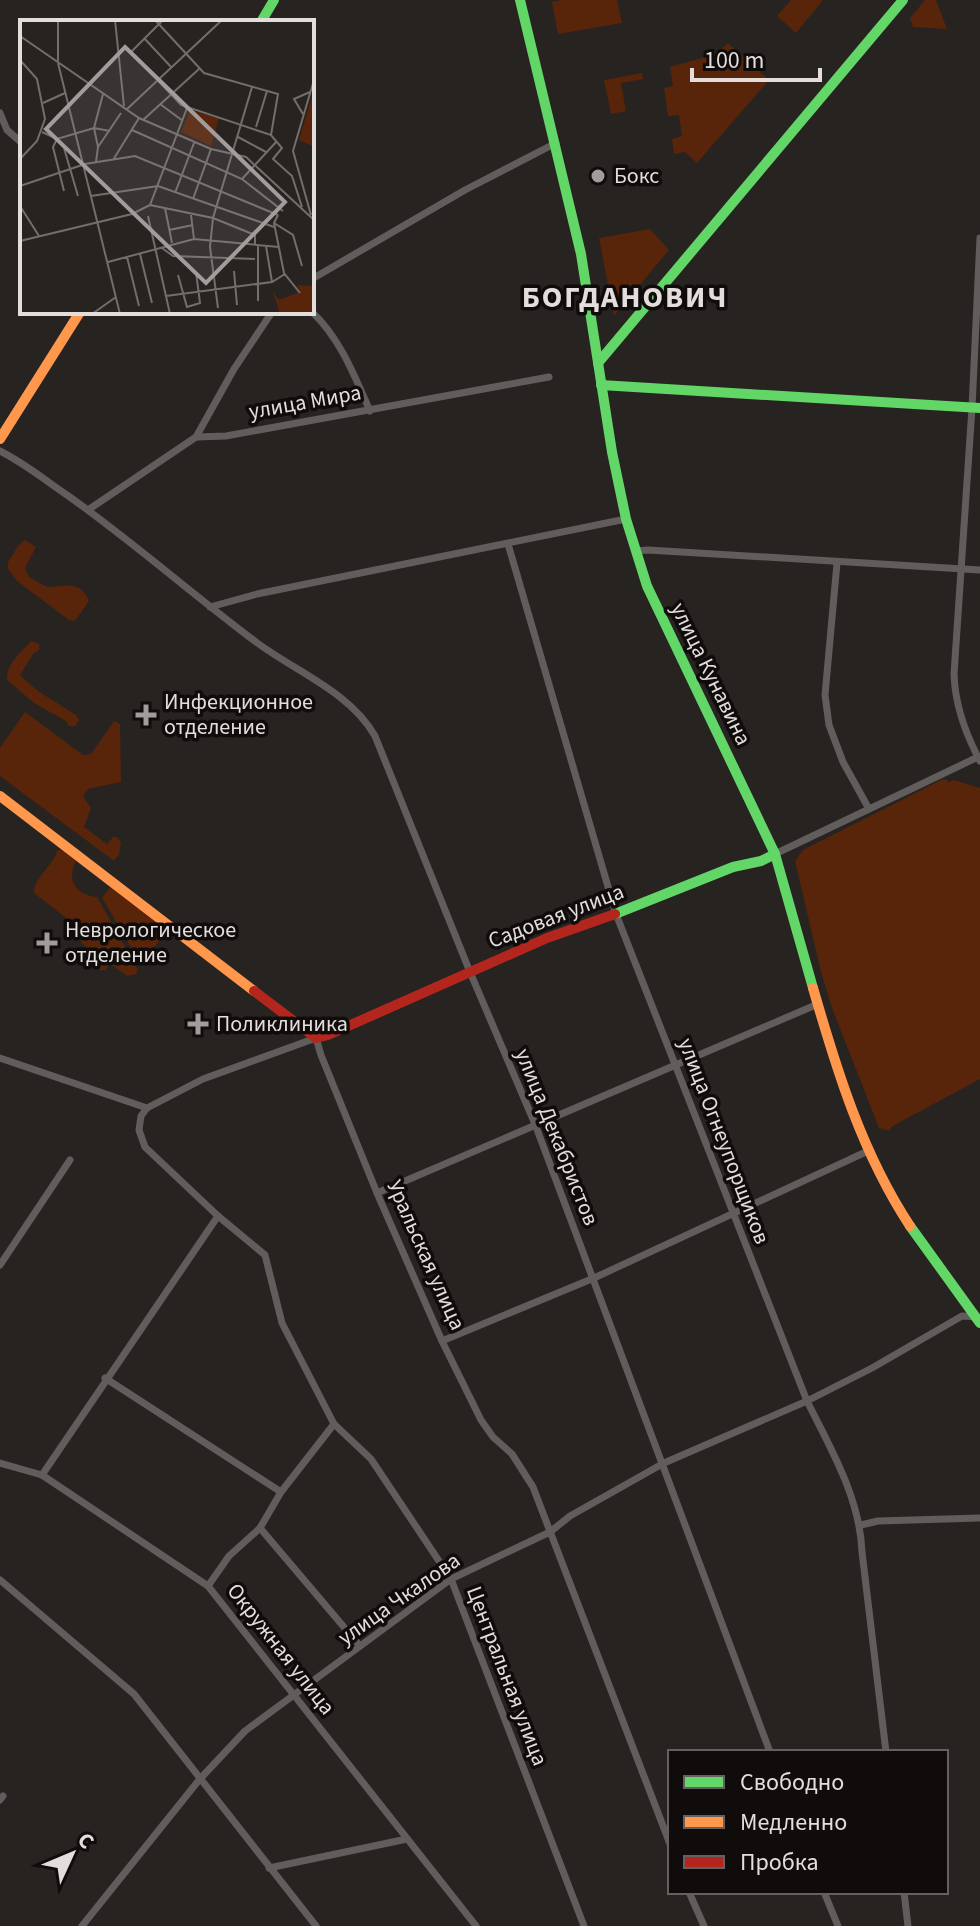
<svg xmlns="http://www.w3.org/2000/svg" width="980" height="1926" font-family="'Source Sans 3',sans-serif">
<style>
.green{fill:#58240a}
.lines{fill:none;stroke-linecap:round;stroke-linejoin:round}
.street{stroke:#605d5c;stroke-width:7}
.fast{stroke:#63d668;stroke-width:10}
.slow{stroke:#ff974d;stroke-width:10}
.jam{stroke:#b3261e;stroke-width:10}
.poi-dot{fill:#a19d9b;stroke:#0f0c0b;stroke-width:3}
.labels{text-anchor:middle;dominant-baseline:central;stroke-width:7;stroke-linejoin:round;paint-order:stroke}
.poi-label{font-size:22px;fill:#e3dedc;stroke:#0f0c0b;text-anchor:start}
.street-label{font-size:22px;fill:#e3dedc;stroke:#0f0c0b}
.district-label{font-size:30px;font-weight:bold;letter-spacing:2px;fill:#e3dedc;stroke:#0f0c0b}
.inset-road{fill:none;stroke:#726e6c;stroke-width:2}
.view{fill:#a19d9b;fill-opacity:0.15;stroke:#a19d9b;stroke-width:4}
.inset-edge{fill:none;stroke:#e3dedc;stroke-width:4}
</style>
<rect width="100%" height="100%" fill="#272321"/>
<g class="green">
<path d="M562 0H617L622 23 558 34 552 2Z"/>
<path d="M791 0H823L796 33 777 16Z"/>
<path d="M925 0H936L947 29 913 27 910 18Z"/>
<path d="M728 43 769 80 697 163 685 152 674 154 672 139 682 136 679 115 668 116 664 88 673 86 670 67 716 54Z"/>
<path d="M642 73 643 79 621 83 626 111 611 114 604 80Z"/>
<path d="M650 229 669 250 614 316 599 238Z"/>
<path d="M25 540 36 547 25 568 29 577 47 587C65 586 81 580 89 601L75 621 69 620 17 581 8 569V562L18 546Z"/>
<path d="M31 641 39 644V650L33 654 20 675 38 691 76 715 79 720 75 726H69L66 721 34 703 7 680C6 663 22 652 31 641Z"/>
<path d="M25 712 83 755 91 754 114 721 120 724 121 782 88 789 83 796 91 808 84 827 107 844 113 837H117L121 842 119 854 114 861 0 776V748Z"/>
<path d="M943 779 948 780 947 783 954 780 980 788V1079L891 1127 889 1131 879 1128 832 1008 821 972 795 861 803 850Z"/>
<path d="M62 849 76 861C66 880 76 895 97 897L138 970 136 974 127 976 109 963 106 970H98L95 962 101 957 81 943 84 932 34 893C34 877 53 866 57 851Z"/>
<path d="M112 885 168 927 142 966 102 898Z"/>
</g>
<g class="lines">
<g class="street">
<path d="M0 113 7 130 22 143"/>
<path d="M980 238 972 408 954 674C955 705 965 733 980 761"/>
<path d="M312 279 465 190 556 143"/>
<path d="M312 312C340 338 355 377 370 411"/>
<path d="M196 437 234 369 272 312"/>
<path d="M0 451C24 463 45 480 67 495 132 541 192 594 256 642 296 672 350 692 375 736L470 972 535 1124 770 1752"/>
<path d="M88 510 196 437 226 436 549 377"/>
<path d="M508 544 616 914 807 1401C831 1449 860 1498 862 1552L886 1752"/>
<path d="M635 551 648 550 980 570"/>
<path d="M837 563 825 695 829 725 843 762 869 809"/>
<path d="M210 607 257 594 626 519"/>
<path d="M775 854 978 757"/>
<path d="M0 1058 147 1108"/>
<path d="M377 1193 818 1004"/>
<path d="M0 1265 70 1160"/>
<path d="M442 1341 594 1278 868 1151"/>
<path d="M105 1378 281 1492"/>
<path d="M0 1463 42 1475 208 1586 476 1926"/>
<path d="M42 1475 218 1216"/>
<path d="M861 1525 878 1521 980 1518"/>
<path d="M260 1528 360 1646"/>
<path d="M0 1580 134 1694 316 1926"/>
<path d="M208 1586 229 1556 260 1528 281 1492 334 1424"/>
<path d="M0 1800 3 1796"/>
<path d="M269 1868 407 1839"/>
<path d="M689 1892 704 1926"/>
<path d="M824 1892 838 1926"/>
<path d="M904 1892 908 1926"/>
<path d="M82 1926 199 1780 245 1731 451 1579 550 1532 570 1516 664 1463 807 1401 872 1368 962 1316 978 1317"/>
<path d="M584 1926 451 1579 371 1459 334 1424 282 1323 265 1255 218 1216 145 1147 139 1130 141 1116 147 1108 203 1079 316 1038 321 1055 377 1193 442 1341 481 1420 493 1437 512 1454 533 1487 670 1844"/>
</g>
<g class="fast">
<path d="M520 0 581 254 612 452 626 519 647 586 775 854 813 988"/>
<path d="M261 22 274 0"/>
<path d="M598 363 903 0"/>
<path d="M601 385 980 408"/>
<path d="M615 914 733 867 761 861 775 854"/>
<path d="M910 1226 980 1323"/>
</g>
<g class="slow">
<path d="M0 439 80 312"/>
<path d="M0 796 254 991"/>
<path d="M813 988C837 1071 862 1153 910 1226"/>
</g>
<path class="jam" d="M254 991 316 1038 328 1035 547 938 615 914"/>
</g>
<g class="poi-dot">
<circle cx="598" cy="176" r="8"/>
<path d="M142 703h8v8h8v8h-8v8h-8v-8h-8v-8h8z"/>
<path d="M43 931h8v8h8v8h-8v8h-8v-8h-8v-8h8z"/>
<path d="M194 1012h8v8h8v8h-8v8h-8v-8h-8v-8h8z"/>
</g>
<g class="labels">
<g class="poi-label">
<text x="614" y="176">Бокс</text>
<text x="164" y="702">Инфекционное<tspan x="164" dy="25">отделение</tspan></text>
<text x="65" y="930">Неврологическое<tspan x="65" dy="25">отделение</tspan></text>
<text x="216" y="1024">Поликлиника</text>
</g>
<g class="street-label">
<text transform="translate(305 402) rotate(-10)">улица Мира</text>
<text transform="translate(711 674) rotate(64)">улица Кунавина</text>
<text transform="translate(556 916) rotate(-21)">Садовая улица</text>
<text transform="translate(557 1137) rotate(68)">улица Декабристов</text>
<text transform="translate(724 1141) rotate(69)">улица Огнеупорщиков</text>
<text transform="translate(426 1255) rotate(66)">Уральская улица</text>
<text transform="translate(399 1599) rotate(-35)">улица Чкалова</text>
<text transform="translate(281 1649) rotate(52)">Окружная улица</text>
<text transform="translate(507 1676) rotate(69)">Центральная улица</text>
</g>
<g class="district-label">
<text x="625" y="297">БОГДАНОВИЧ</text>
</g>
</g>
<g transform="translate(20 20)">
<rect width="294" height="294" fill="#272321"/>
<path d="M294 69V127L279 120ZM170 90 199 98 191 126 161 112ZM277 265 294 266V294H260L253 272 259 280 280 272Z" fill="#58240a"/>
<path class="inset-road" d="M38 0V41M95 0 104 86M135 0 184 53 258 74 251 115M143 0 111 32 161 85 251 115 262 128 253 139 272 156 282 187M0 16 119 98 191 129 226 137 294 200M124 18 152 48M0 40 17 59 25 99 17 121 0 139M38 43 100 294M23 83 45 73M140 84 163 101M106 90 202 0M283 94 274 79 290 72M123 100 179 49M236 107 247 71M112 110 222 159 263 191M22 112 37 119 74 108 90 111M218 117 246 132M37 119 33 127 44 171M78 127 74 108 83 74M44 128 58 176M93 140 119 98M76 142 78 127 101 93M222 159 257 121M0 166 65 144 115 136 258 195M155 173 174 123M71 176 138 166 254 207M173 179 191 129M130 185 193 198 235 215V224M130 185 167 88M0 186 19 216M145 188 152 223M171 195 174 219M258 195 254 203 264 253 280 273M291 195 273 131 294 60M128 196 150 294M254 203 273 215 282 246M149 210 173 205M0 221 112 194 130 185M238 225V281M246 226 252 262M142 228 153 236 235 239M120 234 132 283M107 237 119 286M88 242 174 219 259 227M214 251 217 285M158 255 167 287 180 283 176 252M146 276 252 262 265 254M198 288 190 227 193 198 232 67M72 294 96 277"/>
<path class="view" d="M105 27 265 182 186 263 26 109Z"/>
<rect width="294" height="294" class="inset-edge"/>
</g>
<rect x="668" y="1750" width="280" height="144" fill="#0f0c0b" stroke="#64605f" stroke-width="2"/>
<rect x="684" y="1776" width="40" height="12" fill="#63d668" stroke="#64605f" stroke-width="2"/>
<text x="740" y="1790" font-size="24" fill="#e3dedc">Свободно</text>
<rect x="684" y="1816" width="40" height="12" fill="#ff974d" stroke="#64605f" stroke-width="2"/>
<text x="740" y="1830" font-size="24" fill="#e3dedc">Медленно</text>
<rect x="684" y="1856" width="40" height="12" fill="#b3261e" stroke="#64605f" stroke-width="2"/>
<text x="740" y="1870" font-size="24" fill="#e3dedc">Пробка</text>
<g transform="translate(72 1854) rotate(46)" stroke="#0f0c0b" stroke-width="6" paint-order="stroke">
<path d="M0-6L14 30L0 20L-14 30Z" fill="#e3dedc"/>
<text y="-12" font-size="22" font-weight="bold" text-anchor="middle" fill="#e3dedc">С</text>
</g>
<path d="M692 68v12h128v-12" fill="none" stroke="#e3dedc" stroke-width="4"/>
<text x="704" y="68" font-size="24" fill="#e3dedc" stroke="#0f0c0b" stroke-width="6" paint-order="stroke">100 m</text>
</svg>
